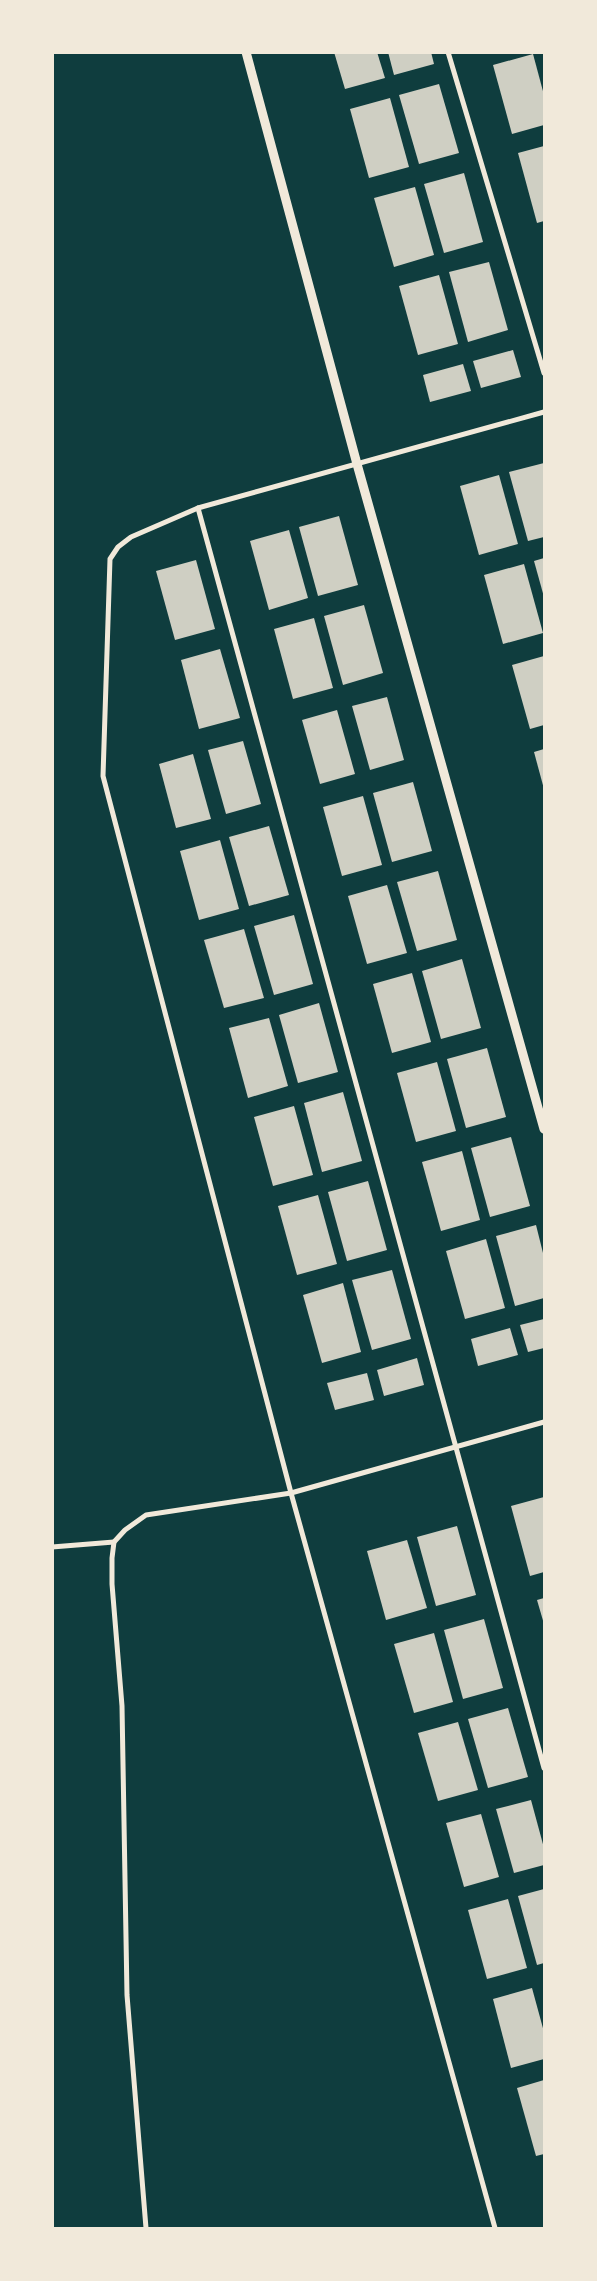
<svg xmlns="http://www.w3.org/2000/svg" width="597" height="2281" font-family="'Titillium Web',sans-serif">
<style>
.building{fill:#cfcfc3}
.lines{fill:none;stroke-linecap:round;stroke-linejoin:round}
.minor{stroke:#f1e9da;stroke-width:5}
.tertiary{stroke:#f1e9da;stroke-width:9}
</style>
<rect width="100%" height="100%" fill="#0f3d3e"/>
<g class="building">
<path d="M334 52H377L385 78 345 89Z"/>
<path d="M388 52H431L434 64 394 75Z"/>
<path d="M533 54 544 95V125L512 134 493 65Z"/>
<path d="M439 84 459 153 419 164 399 95Z"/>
<path d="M390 98 409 167 369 178 350 109Z"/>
<path d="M544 146V221L537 223 518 153Z"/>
<path d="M464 173 483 242 444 253 424 184Z"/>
<path d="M415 187 434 255 394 267 374 198Z"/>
<path d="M489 262 508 330 468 342 449 272Z"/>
<path d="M439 275 458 344 418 355 399 286Z"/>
<path d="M513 350 521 377 481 388 473 361Z"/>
<path d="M463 364 471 391 430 402 423 375Z"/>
<path d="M544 463V537L528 541 509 472Z"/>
<path d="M499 475 518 544 479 555 460 486Z"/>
<path d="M339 516 358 585 318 596 299 527Z"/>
<path d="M289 530 308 598 269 610 250 541Z"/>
<path d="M544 558V597L534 561Z"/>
<path d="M196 560 215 629 175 640 156 571Z"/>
<path d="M524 564 543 633 503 644 484 575Z"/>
<path d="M364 605 383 673 343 685 324 616Z"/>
<path d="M314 618 333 688 293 699 274 629Z"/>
<path d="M220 649 240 718 199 729 181 660Z"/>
<path d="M544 656V725L530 729 512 665Z"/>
<path d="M387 697 404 760 370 770 352 706Z"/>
<path d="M337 710 355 774 320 784 302 720Z"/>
<path d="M243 741 261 804 226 814 208 750Z"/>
<path d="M544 749V789L534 752Z"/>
<path d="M193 754 211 819 176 828 159 764Z"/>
<path d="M413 782 432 851 392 862 373 793Z"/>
<path d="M363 796 382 865 342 876 323 807Z"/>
<path d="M269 826 289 895 249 906 229 837Z"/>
<path d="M220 840 239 909 199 920 180 851Z"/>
<path d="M438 871 457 940 417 951 397 882Z"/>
<path d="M387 885 407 953 367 964 348 896Z"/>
<path d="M294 915 313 984 274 995 254 926Z"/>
<path d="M244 929 264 998 224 1008 204 940Z"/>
<path d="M462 959 481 1028 441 1039 422 971Z"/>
<path d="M412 973 431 1042 392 1053 373 984Z"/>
<path d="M319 1003 338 1072 298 1083 279 1015Z"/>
<path d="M269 1018 288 1086 248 1098 229 1028Z"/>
<path d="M487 1048 506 1117 466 1128 447 1059Z"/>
<path d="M437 1062 456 1131 416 1142 397 1073Z"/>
<path d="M343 1092 362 1161 322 1172 304 1103Z"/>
<path d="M294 1106 313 1175 273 1186 254 1117Z"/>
<path d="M511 1137 530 1206 490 1217 471 1148Z"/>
<path d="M462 1151 480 1220 441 1231 422 1162Z"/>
<path d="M368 1181 387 1250 347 1261 328 1192Z"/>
<path d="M318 1195 337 1264 297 1275 278 1206Z"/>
<path d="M536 1225 544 1257V1298L515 1306 496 1236Z"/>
<path d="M486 1239 505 1308 465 1319 446 1251Z"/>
<path d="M392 1270 411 1339 372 1350 352 1280Z"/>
<path d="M343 1283 361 1352 322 1363 303 1295Z"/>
<path d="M544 1319V1348L528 1352 520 1325Z"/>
<path d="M510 1328 518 1355 478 1366 471 1339Z"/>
<path d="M417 1358 424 1385 384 1396 377 1370Z"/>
<path d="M367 1373 374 1400 335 1410 327 1383Z"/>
<path d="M544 1497V1572L530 1576 511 1506Z"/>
<path d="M457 1526 476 1595 436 1606 417 1537Z"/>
<path d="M407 1540 427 1608 386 1620 367 1551Z"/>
<path d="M544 1598V1624L537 1600Z"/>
<path d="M484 1619 503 1688 463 1699 444 1630Z"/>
<path d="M434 1633 453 1702 414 1713 394 1644Z"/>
<path d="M508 1708 528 1777 488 1788 468 1719Z"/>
<path d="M458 1722 478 1790 438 1801 418 1733Z"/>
<path d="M531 1800 544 1848V1865L514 1873 496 1809Z"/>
<path d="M481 1814 499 1877 464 1887 446 1823Z"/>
<path d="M544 1889V1963L537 1965 518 1896Z"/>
<path d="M508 1899 527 1968 487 1979 468 1910Z"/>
<path d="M532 1988 544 2032V2059L511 2068 493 1999Z"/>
<path d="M544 2080V2154L536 2156 517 2088Z"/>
</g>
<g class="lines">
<g class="minor">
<path d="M448 52 544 373"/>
<path d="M198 508 544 1768"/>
<path d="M52 1547 114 1542"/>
<path d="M146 2228 127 1995 122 1706 112 1584V1558L114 1542 125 1530 146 1515 291 1493 544 1422"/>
<path d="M495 2228 291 1493 103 776 110 559 118 547 131 537 198 508 544 412"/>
</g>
<path class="tertiary" d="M246 52 357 464 544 1129"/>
</g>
<rect width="597" height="2281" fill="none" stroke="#f1e9da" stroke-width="108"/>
</svg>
